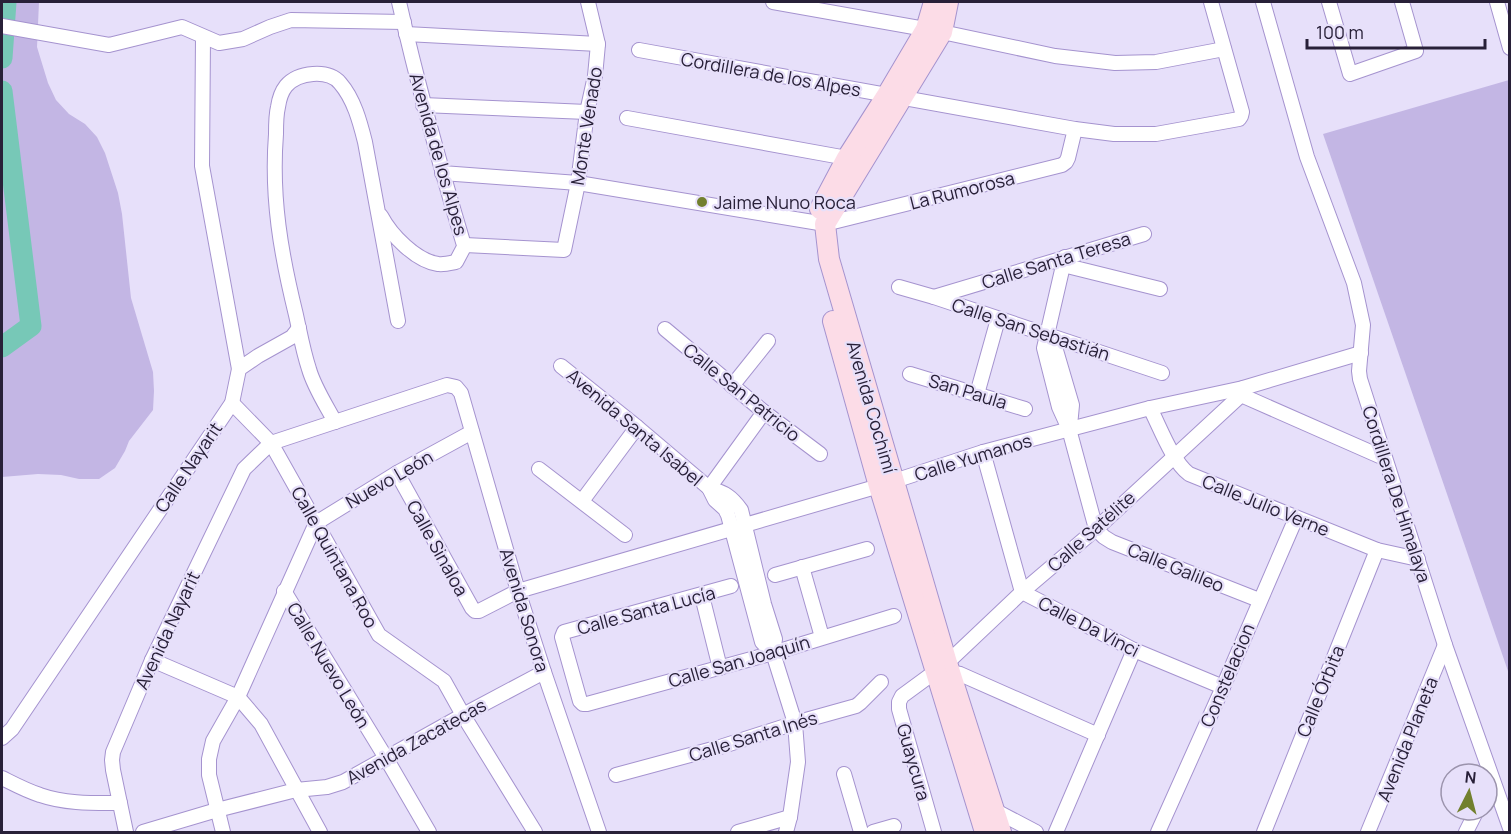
<svg xmlns="http://www.w3.org/2000/svg" width="1511" height="834" font-family="Manrope,sans-serif">
<style>
.green{fill:#c3b6e4}
.lines{fill:none;stroke-linecap:round;stroke-linejoin:round}
.river{stroke:#77c8b7;stroke-width:21}
.street-casing{stroke:#a593cf;stroke-width:16}
.secondary-casing{stroke:#a593cf;stroke-width:22}
.street{stroke:#fff;stroke-width:14}
.secondary{stroke:#fcdce7;stroke-width:20}
.poi-dot{fill:#72802e;stroke:#e7e0fa;stroke-width:2}
.labels{text-anchor:middle;dominant-baseline:central;stroke-width:4.5;stroke-linejoin:round;paint-order:stroke}
.street-label{font-size:18px;fill:#282038;stroke:#e7e0fa}
.poi-label{font-size:18px;fill:#282038;stroke:#e7e0fa;text-anchor:start}
</style>
<rect width="100%" height="100%" fill="#e7e0fa"/>
<g class="green">
<path d="M2 2H39L37 47 48 83 56 100 69 114 85 124 97 137 105 153 118 193 122 214 131 298 153 372 154 391 153 410 129 441 125 451 115 468 99 479H79L61 475 38 474 2 477Z"/>
<path d="M1509 80H1510L1509 674 1323 134Z"/>
</g>
<g class="lines">
<g class="river">
<path d="M2 58 6 2"/>
<path d="M2 91 31 326 2 347"/>
</g>
<g class="street-casing">
<g id="street">
<path d="M399 2C417 82 439 162 463 242L465 245"/>
<path d="M773 2 942 32 1055 56 1115 63 1156 62 1224 49"/>
<path d="M1263 2 1307 157 1354 283 1363 325 1359 371 1360 379 1445 645 1510 828"/>
<path d="M1329 2 1350 74 1416 51 1402 2"/>
<path d="M1497 2 1510 48"/>
<path d="M2 26 109 45 182 27 219 43 243 39 270 27 291 20 404 22"/>
<path d="M406 34 598 44"/>
<path d="M203 37 202 166 239 369"/>
<path d="M639 50 1075 129 1114 134H1156L1239 119 1241 116 1242 112 1211 2"/>
<path d="M423 105 587 112"/>
<path d="M627 118 847 158"/>
<path d="M442 173 578 183 825 224 1062 165 1066 162 1068 158 1075 129"/>
<path d="M381 216C391 235 416 261 438 264 443 265 451 263 456 262L465 245"/>
<path d="M465 245 564 250 578 183 587 112 595 76 598 44 588 2"/>
<path d="M1065 257 1044 348 1059 407 1069 429 1096 529 1104 537 1112 542 1259 600"/>
<path d="M1063 265 1160 289"/>
<path d="M899 287 934 297 1162 373"/>
<path d="M934 297 1144 234"/>
<path d="M665 329 764 412 820 454"/>
<path d="M1047 335 1055 347 1072 405 1070 426"/>
<path d="M561 366 637 427 709 488 715 500 725 509 728 515 762 642 773 653"/>
<path d="M910 374 1025 409"/>
<path d="M732 386 768 341"/>
<path d="M977 394 998 319"/>
<path d="M1241 395 1384 458"/>
<path d="M232 403 271 443 379 635 444 681 463 715 535 832"/>
<path d="M1150 408C1160 427 1172 461 1189 474L1377 550 1418 559"/>
<path d="M335 422C326 405 314 387 309 369 303 351 300 333 296 315 281 254 271 198 276 134 276 125 276 115 278 107 279 100 282 91 286 86 298 72 328 69 340 83 354 99 360 122 365 142L398 321"/>
<path d="M983 452 1022 592 1134 650 1223 687"/>
<path d="M539 469 625 535"/>
<path d="M397 473 472 608 475 611H479L518 591 879 486 983 452 1150 408 1243 388 1361 353"/>
<path d="M709 488C725 493 731 496 741 510L764 604 775 639 773 653 795 723 798 762 790 817 786 832"/>
<path d="M709 488 764 412"/>
<path d="M582 501 637 427"/>
<path d="M802 567 822 637"/>
<path d="M775 575 867 549"/>
<path d="M731 586 564 632 562 637 580 701 583 704H587L773 653 894 616"/>
<path d="M284 591 386 758 429 832"/>
<path d="M702 596 720 668"/>
<path d="M152 660 238 697 261 724 320 832"/>
<path d="M943 671 960 674 1098 735"/>
<path d="M2 738 12 729 232 403 239 369 258 356 292 337 299 328"/>
<path d="M844 774 861 832"/>
<path d="M616 775 720 747 795 723 856 706 860 703 881 682"/>
<path d="M2 778C14 784 27 791 40 795 66 804 94 803 120 803"/>
<path d="M994 810 1036 832"/>
<path d="M126 832 113 770 112 760 113 752 152 660 244 469 271 443 447 385 456 387 461 393 518 591 544 672 599 832"/>
<path d="M143 832 217 810 296 790 327 787 343 782 463 715 544 672"/>
<path d="M223 832 209 775V759L213 741 238 697 316 523 397 473 472 432"/>
<path d="M738 832 790 817"/>
<path d="M873 832 894 826"/>
<path d="M934 832 899 709V702L902 696 947 663 1022 592 1096 529 1241 395 1243 388"/>
<path d="M1056 832 1134 650"/>
<path d="M1158 832 1223 687 1296 518"/>
<path d="M1264 832 1377 550"/>
<path d="M1368 832 1445 645"/>
<path d="M1466 832 1477 810"/>
</g>
</g>
<g class="secondary-casing">
<g id="secondary">
<path d="M948 2 942 32 825 224 829 259 947 663 1001 832"/>
<path d="M820 209 847 158 887 95 926 29 934 2"/>
<path d="M833 321 879 486 985 832"/>
</g>
</g>
<use href="#street" class="street"/>
<use href="#secondary" class="secondary"/>
</g>
<circle class="poi-dot" cx="702" cy="202" r="6"/>
<g class="labels">
<g class="street-label">
<text transform="translate(771 74) rotate(10)">Cordillera de los Alpes</text>
<text transform="translate(586 126) rotate(-81)">Monte Venado</text>
<text transform="translate(439 154) rotate(74)">Avenida de los Alpes</text>
<text transform="translate(962 190) rotate(-14)">La Rumorosa</text>
<text transform="translate(1056 260) rotate(-17)">Calle Santa Teresa</text>
<text transform="translate(1031 329) rotate(18)">Calle San Sebastián</text>
<text transform="translate(968 391) rotate(17)">San Paula</text>
<text transform="translate(742 392) rotate(39)">Calle San Patricio</text>
<text transform="translate(872 407) rotate(74)">Avenida Cochimí</text>
<text transform="translate(635 427) rotate(40)">Avenida Santa Isabel</text>
<text transform="translate(973 457) rotate(-17)">Calle Yumanos</text>
<text transform="translate(188 467) rotate(-56)">Calle Nayarit</text>
<text transform="translate(389 479) rotate(-30)">Nuevo León</text>
<text transform="translate(1397 494) rotate(72)">Cordillera De Himalaya</text>
<text transform="translate(1266 505) rotate(22)">Calle Julio Verne</text>
<text transform="translate(1091 531) rotate(-42)">Calle Satélite</text>
<text transform="translate(438 548) rotate(61)">Calle Sinaloa</text>
<text transform="translate(335 557) rotate(61)">Calle Quintana Roo</text>
<text transform="translate(1176 567) rotate(22)">Calle Galileo</text>
<text transform="translate(525 610) rotate(73)">Avenida Sonora</text>
<text transform="translate(646 610) rotate(-15)">Calle Santa Lucía</text>
<text transform="translate(1089 626) rotate(27)">Calle Da Vinci</text>
<text transform="translate(167 630) rotate(-65)">Avenida Nayarit</text>
<text transform="translate(739 661) rotate(-16)">Calle San Joaquín</text>
<text transform="translate(329 665) rotate(59)">Calle Nuevo León</text>
<text transform="translate(1227 675) rotate(-67)">Constelacion</text>
<text transform="translate(1320 691) rotate(-68)">Calle Órbita</text>
<text transform="translate(753 736) rotate(-17)">Calle Santa Inés</text>
<text transform="translate(1407 739) rotate(-68)">Avenida Planeta</text>
<text transform="translate(416 741) rotate(-29)">Avenida Zacatecas</text>
<text transform="translate(914 762) rotate(74)">Guaycura</text>
</g>
<g class="poi-label">
<text x="714" y="202">Jaime Nuno Roca</text>
</g>
</g>
<rect width="1511" height="834" fill="none" stroke="#282038" stroke-width="6"/>
<g transform="translate(1469 792) rotate(6)"><circle r="28" fill="#e7e0fa" stroke="#9b93ac" stroke-width="1.5"/>
<path d="M0-4.5L10 22L0 15L-10 22Z" fill="#72802e"/>
<text y="-9" font-size="16" font-weight="bold" text-anchor="middle" fill="#282038">N</text>
</g>
<path d="M1307 39v9h178v-9" fill="none" stroke="#282038" stroke-width="3"/>
<text x="1316" y="39" font-size="18" fill="#282038" stroke="#e7e0fa" stroke-width="4.5" paint-order="stroke">100 m</text>
</svg>
